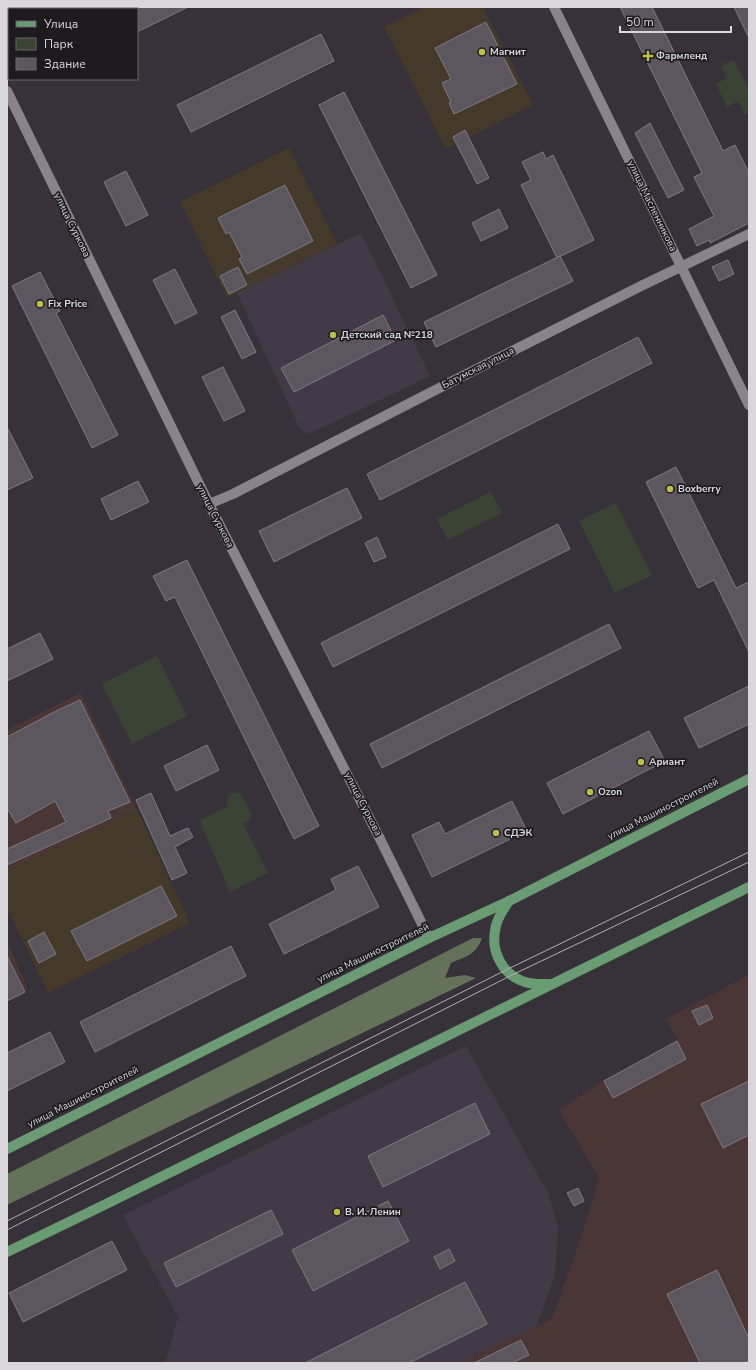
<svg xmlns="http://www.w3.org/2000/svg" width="756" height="1370" font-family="'Nunito Sans',sans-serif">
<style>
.commercial{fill:#453a2a}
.industrial{fill:#4b3636}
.built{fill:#433a48}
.green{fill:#3a4334}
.forest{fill:#637258}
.building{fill:#5c565f;stroke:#7f7982}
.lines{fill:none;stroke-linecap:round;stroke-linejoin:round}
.street{stroke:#89838c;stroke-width:10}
.secondary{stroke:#89838c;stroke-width:10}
.primary{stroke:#6a9c73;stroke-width:10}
.tram{stroke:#b1aeb3;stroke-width:1}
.poi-dot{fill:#bebf42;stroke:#1d1b1f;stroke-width:1.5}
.labels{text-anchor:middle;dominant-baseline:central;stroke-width:3.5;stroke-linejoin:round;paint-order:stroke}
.poi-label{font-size:10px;font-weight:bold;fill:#dad7dc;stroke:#1d1b1f;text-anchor:start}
.street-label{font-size:10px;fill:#dad7dc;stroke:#1d1b1f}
</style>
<rect width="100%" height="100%" fill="#37323a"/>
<g class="commercial">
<path d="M424 7H483L533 105 446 149 384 27Z"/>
<path d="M289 148 337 244 227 298 180 202Z"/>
<path d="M137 810 190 923 48 993 7 907V870Z"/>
</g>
<g class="industrial">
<path d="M81 693 137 810 7 870V730Z"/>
<path d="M7 942 28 989 7 1001Z"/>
<path d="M749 975V1363H459L552 1319 581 1237 599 1178 559 1110 604 1080 678 1040 666 1019Z"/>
</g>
<g class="built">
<path d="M361 233 430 376 309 434 300 429 237 293Z"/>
<path d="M466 1046 548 1193 558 1226 555 1274 537 1326 459 1363H165L178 1317 123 1215Z"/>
</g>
<g class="green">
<path d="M734 60 749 91V114L745 115 738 101 727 107 716 84 727 78 721 66Z"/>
<path d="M491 492 502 513 448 540 437 519Z"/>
<path d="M616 503 652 575 615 593 579 521Z"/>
<path d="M157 656 187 716 132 744 102 684Z"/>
<path d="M234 792 239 793 242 795 252 815 251 819 243 824 268 873 230 892 201 824 202 819 228 806C227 799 227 795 234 792Z"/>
</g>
<path class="forest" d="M473 938H482C476 955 467 956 451 963L445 978 465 975 476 978 7 1205V1174Z"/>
<g class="building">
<path d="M137 7H188L137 32Z"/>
<path d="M620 7H652L723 151 735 145 749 173V223L710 243 709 240 697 246 689 229 714 216 694 177 702 173Z"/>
<path d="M734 7H749V38Z"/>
<path d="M486 22 517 84 454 114 449 103 451 102 442 83 451 79 435 48Z"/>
<path d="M321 34 334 61 191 132 177 105Z"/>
<path d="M344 92 437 275 411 288 319 105Z"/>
<path d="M650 123 684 190 668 198 635 133Z"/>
<path d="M465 130 489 178 477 184 453 137Z"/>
<path d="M543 152 546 159 553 155 594 240 557 258 521 185 531 180 522 162Z"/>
<path d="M126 171 148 215 126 226 104 182Z"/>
<path d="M285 185 313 241 247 274 239 259 242 257 229 232 226 234 218 218Z"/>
<path d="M499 209 508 228 481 241 472 223Z"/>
<path d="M560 256 573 281 436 347 424 322Z"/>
<path d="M728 260 734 274 719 281 712 267Z"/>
<path d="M238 267 247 285 229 294 220 276Z"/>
<path d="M175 269 197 313 175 324 153 280Z"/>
<path d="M40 272 60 311 56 313 118 435 92 448 12 286Z"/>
<path d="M235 310 256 352 242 359 221 317Z"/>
<path d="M383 315 396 340 294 392 281 368Z"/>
<path d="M638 337 652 363 380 500 367 474Z"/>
<path d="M223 367 245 411 224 421 202 377Z"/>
<path d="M7 427 33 478 7 490Z"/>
<path d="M676 467 736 588 749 582V652L714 580 698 588 646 482Z"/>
<path d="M138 481 149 502 111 520 101 499Z"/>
<path d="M347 488 362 518 274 562 259 531Z"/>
<path d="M558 524 570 549 333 667 321 643Z"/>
<path d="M377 537 386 557 374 562 365 543Z"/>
<path d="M187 560 319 826 294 839 175 597 166 601 153 576Z"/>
<path d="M609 624 621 648 382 768 370 744Z"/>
<path d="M40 633 53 659 7 681V649Z"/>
<path d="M749 686V724L699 748 684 718Z"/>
<path d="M80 700 130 802 108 811 111 818 7 865V849L66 822 55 801 16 823 7 808V737L56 711Z"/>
<path d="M649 731 665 761 563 814 547 783Z"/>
<path d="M207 745 219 770 176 791 164 766Z"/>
<path d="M151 793 170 836 188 828 193 837 175 847 187 873 172 880 136 800Z"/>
<path d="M512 801 527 831 432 877 412 835 439 822 445 834Z"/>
<path d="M358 866 379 907 284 954 269 924 336 890 331 879Z"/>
<path d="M161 886 177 916 87 961 71 931Z"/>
<path d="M44 932 56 954 39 963 28 941Z"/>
<path d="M231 946 246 976 95 1052 80 1022Z"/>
<path d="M7 956 25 992 7 1001Z"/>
<path d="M707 1005 713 1018 699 1025 692 1011Z"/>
<path d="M50 1032 65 1062 7 1091V1053Z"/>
<path d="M677 1041 686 1059 613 1098 604 1081Z"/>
<path d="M749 1081V1135L723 1148 701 1104Z"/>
<path d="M475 1103 490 1134 383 1187 368 1156Z"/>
<path d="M578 1188 584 1201 574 1206 567 1193Z"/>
<path d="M388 1201 409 1241 313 1291 292 1250Z"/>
<path d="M271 1210 283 1234 176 1287 164 1263Z"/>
<path d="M112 1241 127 1270 23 1322 9 1293Z"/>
<path d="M449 1249 455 1261 440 1269 434 1257Z"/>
<path d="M717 1270 749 1339V1361L744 1363H700L667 1294Z"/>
<path d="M465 1282 487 1324 409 1363H305Z"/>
<path d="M521 1340 529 1355 512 1363H474Z"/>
</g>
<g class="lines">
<g class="street">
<path d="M7 91 209 504 379 837 429 938"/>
<path d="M209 504 233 494 451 382 641 286 749 234"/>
</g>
<path class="secondary" d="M554 7 749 405"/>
<g class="primary">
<path d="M509 901C503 910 496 920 495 931 491 953 504 976 525 982 533 985 543 984 550 984"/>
<path d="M7 1149 429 938 509 901 749 779"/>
<path d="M7 1252 102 1206 749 887"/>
</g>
<g class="tram">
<path d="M7 1221 506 970 749 852"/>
<path d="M7 1230 512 975 749 862"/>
</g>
</g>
<g class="poi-dot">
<circle cx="482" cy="52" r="4"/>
<path d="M646 50h4v4h4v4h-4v4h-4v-4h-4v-4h4z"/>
<circle cx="40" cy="304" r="4"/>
<circle cx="333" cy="335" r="4"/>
<circle cx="670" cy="489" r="4"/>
<circle cx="641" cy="762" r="4"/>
<circle cx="590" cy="792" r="4"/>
<circle cx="496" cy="833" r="4"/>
<circle cx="337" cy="1212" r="4"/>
</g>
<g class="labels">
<g class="poi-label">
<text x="490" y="52">Магнит</text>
<text x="656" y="56">Фармленд</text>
<text x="48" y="304">Fix Price</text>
<text x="341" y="335">Детский сад №218</text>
<text x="678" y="489">Boxberry</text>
<text x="649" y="762">Ариант</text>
<text x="598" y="792">Ozon</text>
<text x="504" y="833">СДЭК</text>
<text x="345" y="1212">В. И. Ленин</text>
</g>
<g class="street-label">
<text transform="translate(652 206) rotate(64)">улица Масленникова</text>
<text transform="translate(72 225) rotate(64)">улица Суркова</text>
<text transform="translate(478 368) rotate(-27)">Батумская улица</text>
<text transform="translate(215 516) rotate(63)">улица Суркова</text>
<text transform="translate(363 804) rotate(63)">улица Суркова</text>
<text transform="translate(663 809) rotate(-27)">улица Машиностроителей</text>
<text transform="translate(373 953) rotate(-26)">улица Машиностроителей</text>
<text transform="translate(83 1097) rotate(-27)">улица Машиностроителей</text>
</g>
</g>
<rect width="756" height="1370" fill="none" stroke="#dad7dc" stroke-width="16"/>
<rect x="8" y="8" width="130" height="72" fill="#1d1b1f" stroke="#69666b"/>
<rect x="16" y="21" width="20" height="6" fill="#6a9c73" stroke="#69666b"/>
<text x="44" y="28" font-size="12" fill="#dad7dc">Улица</text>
<rect x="16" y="38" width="20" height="12" fill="#3a4334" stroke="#69666b"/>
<text x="44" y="48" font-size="12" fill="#dad7dc">Парк</text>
<rect x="16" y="58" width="20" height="12" fill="#5c565f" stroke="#69666b"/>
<text x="44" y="68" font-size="12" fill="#dad7dc">Здание</text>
<path d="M620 26v6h111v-6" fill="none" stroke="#dad7dc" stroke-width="2"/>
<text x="626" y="26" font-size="12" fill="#dad7dc" stroke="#1d1b1f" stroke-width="3" paint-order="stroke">50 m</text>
</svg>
